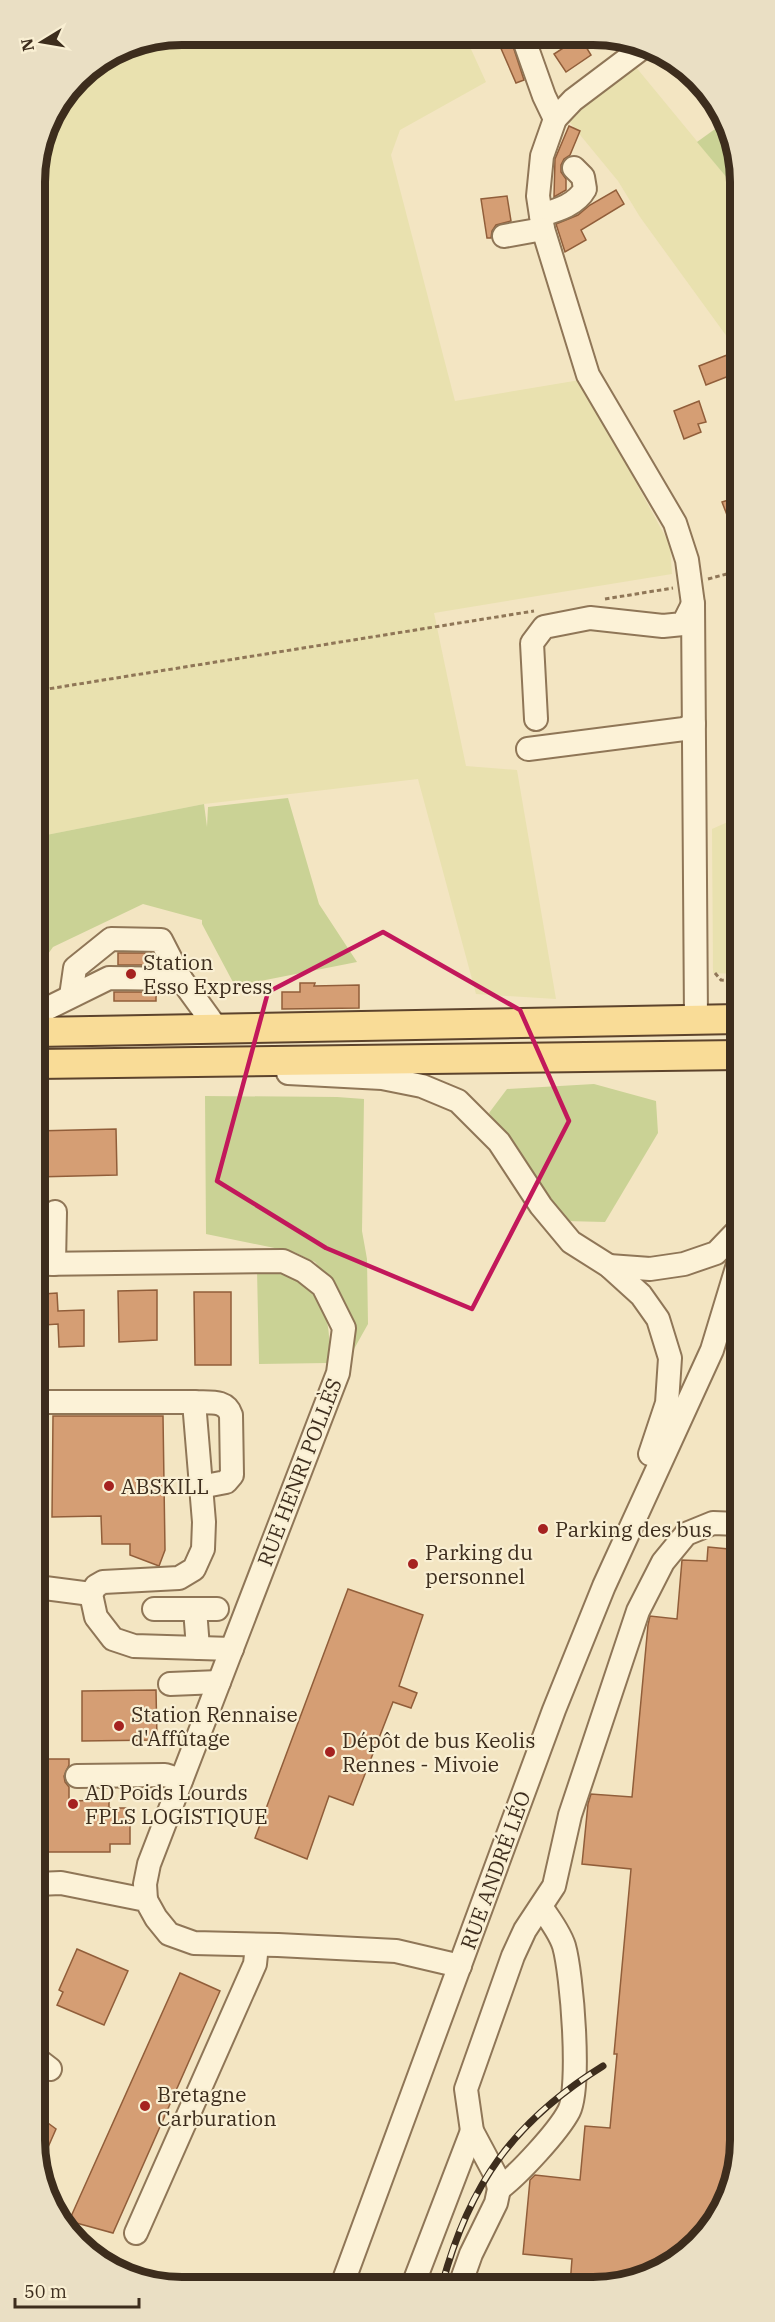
<svg xmlns="http://www.w3.org/2000/svg" width="775" height="2322" font-family="'IBM Plex Serif',serif">
<style>
.farmland{fill:#e9e1af}
.green{fill:#cad295}
.building{fill:#d59e74;stroke:#915e3a;stroke-width:1.5}
.lines{fill:none;stroke-linecap:round;stroke-linejoin:round}
.minor-casing{stroke:#8f7657;stroke-width:26}
.major-casing{stroke:#5c432c;stroke-width:32}
.path{stroke:#8f7657;stroke-width:3;stroke-dasharray:4.5 3;stroke-linecap:butt}
.minor{stroke:#fcf2d7;stroke-width:22}
.major{stroke:#f9dc97;stroke-width:28}
.rail-casing{stroke:#3d2d1d;stroke-width:7}
.rail{stroke:#f9efd3;stroke-width:4.5;stroke-dasharray:14;stroke-linecap:butt}
.marked{fill:none;stroke:#c2185b;stroke-width:4.5;stroke-linejoin:round}
.poi-dot{fill:#a52220;stroke:#f9efd3;stroke-width:2}
.labels{text-anchor:middle;dominant-baseline:central;stroke-width:4.5;stroke-linejoin:round;paint-order:stroke}
.poi-label{font-size:21px;fill:#3d2d1d;stroke:#f9efd3;text-anchor:start}
.street-label{font-size:21px;fill:#3d2d1d;stroke:#f9efd3}
.rim{fill:none;stroke:#3d2d1d;stroke-width:8}
</style>
<rect width="100%" height="100%" fill="#f3e5c2"/>
<g class="farmland">
<path d="M182 35 465 36 486 82 400 130 391 155 455 401 580 380 670 545 672 574 434 613 466 766 517 770 556 999 476 994 418 779 204 804 36 837 35 172 50 117 85 71 126 46Z"/>
<path d="M635 66 738 191V343L733 345 640 217 618 181 567 119Z"/>
<path d="M739 817V974L713 973 712 829Z"/>
</g>
<g class="green">
<path d="M722 124 738 154V191L697 142Z"/>
<path d="M288 798 319 904 357 962 235 986 202 924V920L143 904 53 947 36 971V837L204 804 207 827 208 807Z"/>
<path d="M594 1084 656 1101 658 1133 605 1222 565 1221 489 1113 507 1089Z"/>
<path d="M205 1096 337 1097 364 1099 362 1231 367 1259 368 1324 354 1349 347 1309 333 1284 315 1262 294 1252 206 1234Z"/>
<path d="M257 1270C265 1270 278 1268 286 1270 291 1272 297 1279 301 1282 328 1304 332 1330 328 1363L259 1364Z"/>
</g>
<g class="building">
<path d="M496 37H510L524 80 516 83Z"/>
<path d="M580 37 591 55 566 72 554 54Z"/>
<path d="M569 126 580 131 570 155 564 159 561 165V172L566 179V190L554 197 555 159Z"/>
<path d="M616 190 624 204 581 230 586 240 565 252 556 224 578 215 590 205Z"/>
<path d="M507 196 511 221 496 225 492 231 491 238H487L481 199Z"/>
<path d="M727 355 734 374 706 385 699 366Z"/>
<path d="M699 401 706 422 698 424 701 432 684 439 674 411Z"/>
<path d="M738 497V541H737L722 502Z"/>
<rect x="118" y="953" width="27" height="12"/>
<path d="M300 983H315L314 986 359 985V1008L282 1009V992H300Z"/>
<rect x="114" y="992" width="42" height="9"/>
<path d="M116 1129 117 1175 36 1177V1131Z"/>
<path d="M157 1290V1340L119 1342 118 1291Z"/>
<path d="M194 1292H231V1365H195Z"/>
<path d="M57 1293 58 1311 84 1310V1346L59 1347 58 1324 44 1325 43 1294Z"/>
<path d="M53 1416H163L165 1550 159 1566 130 1555V1544H102L101 1516 52 1517Z"/>
<path d="M708 1547 739 1550 740 2149 729 2196 704 2237 666 2268 621 2285H570L572 2259 523 2254 530 2180 535 2175 580 2180 585 2126 610 2128 617 2054H614L631 1869 582 1864 588 1804 591 1794 632 1797 648 1625 650 1616 677 1619 682 1560 707 1561Z"/>
<path d="M348 1589 423 1615 399 1686 417 1693 411 1708 393 1702 353 1805 329 1796 307 1859 255 1838Z"/>
<path d="M156 1690 157 1740 82 1741V1691Z"/>
<path d="M37 1759H69V1765L64 1776 65 1782 69 1787V1801L109 1800V1808H130V1844H110V1852H37Z"/>
<path d="M77 1949 128 1971 104 2025 57 2005 63 1992 59 1990Z"/>
<path d="M180 1973 220 1991 113 2233 69 2221Z"/>
<path d="M37 2115 56 2129 38 2170 37 2168Z"/>
</g>
<g class="lines">
<g class="minor-casing">
<g id="minor">
<path d="M523 37 544 96 555 119"/>
<path d="M642 48 573 100 555 119 542 156 538 196 543 229 588 375 675 523 687 560 693 604 696 1019"/>
<path d="M541 215C558 210 576 205 585 189L583 177 574 168"/>
<path d="M504 236 543 229"/>
<path d="M536 719 532 643 544 627 590 618 663 626 683 624 693 604"/>
<path d="M528 749 684 729 694 724"/>
<path d="M71 996 75 968 111 939 161 940 181 979"/>
<path d="M36 1014 109 978 181 979 218 1030"/>
<path d="M288 1073 382 1078 422 1086 458 1101 499 1142 541 1206 571 1242 609 1266 641 1295 658 1319 670 1358 667 1403 650 1454"/>
<path d="M36 1264 283 1261 304 1271 323 1286 344 1328 338 1373 149 1864 145 1884 146 1900"/>
<path d="M54 1264 55 1212"/>
<path d="M609 1266 650 1269 684 1264 716 1253 739 1229"/>
<path d="M36 1402H194L204 1522 203 1549 194 1569 179 1578 103 1582 96 1586 91 1594 96 1617 113 1639 134 1646 232 1649"/>
<path d="M194 1402C209 1403 226 1399 231 1415L232 1475 226 1482 200 1487"/>
<path d="M37 1587 91 1594"/>
<path d="M154 1609H195L198 1648"/>
<path d="M195 1609H217"/>
<path d="M170 1684 219 1682"/>
<path d="M77 1776 165 1775 181 1780"/>
<path d="M37 1884 61 1883 146 1900 156 1918 169 1934 194 1943 278 1945 396 1951 460 1966"/>
<path d="M37 2059 50 2069"/>
<path d="M499 2189C518 2175 558 2132 569 2111 581 2087 572 1974 564 1946 560 1933 549 1918 541 1907"/>
<path d="M136 2233 255 1964 257 1945"/>
<path d="M342 2285 554 1710 604 1586 712 1350 739 1261"/>
<path d="M413 2285 472 2131"/>
<path d="M460 2285 471 2254 496 2203 499 2189 496 2176 472 2131 466 2089 513 1956 525 1930 554 1886 570 1815 638 1611 663 1562 686 1534 713 1523 739 1524"/>
</g>
</g>
<g class="major-casing">
<g id="major">
<path d="M36 1032 739 1019"/>
<path d="M36 1064 739 1055"/>
</g>
</g>
<g class="path">
<path d="M708 579 738 571"/>
<path d="M605 599 673 588"/>
<path d="M35 691 534 611"/>
<path d="M715 973 721 980 739 981"/>
</g>
<use href="#minor" class="minor"/>
<use href="#major" class="major"/>
<g class="rail-casing">
<path id="rail" d="M442 2285C469 2184 514 2121 603 2066"/>
</g>
<use href="#rail" class="rail"/>
</g>
<path class="marked" d="M383 932 520 1010 569 1121 472 1309 326 1248 217 1181 268 992Z"/>
<g class="poi-dot">
<circle cx="131" cy="974" r="6"/>
<circle cx="109" cy="1486" r="6"/>
<circle cx="543" cy="1529" r="6"/>
<circle cx="413" cy="1564" r="6"/>
<circle cx="119" cy="1726" r="6"/>
<circle cx="330" cy="1752" r="6"/>
<circle cx="73" cy="1804" r="6"/>
<circle cx="145" cy="2106" r="6"/>
</g>
<g class="labels">
<g class="poi-label">
<text x="143" y="962">Station<tspan x="143" dy="24">Esso Express</tspan></text>
<text x="121" y="1486">ABSKILL</text>
<text x="555" y="1529">Parking des bus</text>
<text x="425" y="1552">Parking du<tspan x="425" dy="24">personnel</tspan></text>
<text x="131" y="1714">Station Rennaise<tspan x="131" dy="24">d'Affûtage</tspan></text>
<text x="342" y="1740">Dépôt de bus Keolis<tspan x="342" dy="24">Rennes - Mivoie</tspan></text>
<text x="85" y="1792">AD Poids Lourds<tspan x="85" dy="24">FPLS LOGISTIQUE</tspan></text>
<text x="157" y="2094">Bretagne<tspan x="157" dy="24">Carburation</tspan></text>
</g>
<g class="street-label">
<text transform="translate(299 1472) rotate(-69)">RUE HENRI POLLÈS</text>
<text transform="translate(495 1870) rotate(-70)">RUE ANDRÉ LÉO</text>
</g>
</g>
<path d="M0 0H775V2322H0ZM182 45H593A137 137 0 0 1 730 182V2140A137 137 0 0 1 593 2277H182A137 137 0 0 1 45 2140V182A137 137 0 0 1 182 45Z" fill="#eadfc4" fill-rule="evenodd"/>
<path class="rim" d="M182 45H593A137 137 0 0 1 730 182V2140A137 137 0 0 1 593 2277H182A137 137 0 0 1 45 2140V182A137 137 0 0 1 182 45Z"/>
<g transform="translate(42 42) rotate(259)" stroke="#f9efd3" stroke-width="4.5" paint-order="stroke">
<path d="M0-4.5L10 22L0 15L-10 22Z" fill="#3d2d1d"/>
<text y="-9" font-size="16" font-weight="bold" text-anchor="middle" fill="#3d2d1d">N</text>
</g>
<path d="M15 2298v9h124v-9" fill="none" stroke="#3d2d1d" stroke-width="3"/>
<text x="24" y="2298" font-size="18" fill="#3d2d1d" stroke="#f9efd3" stroke-width="4.5" paint-order="stroke">50 m</text>
</svg>
